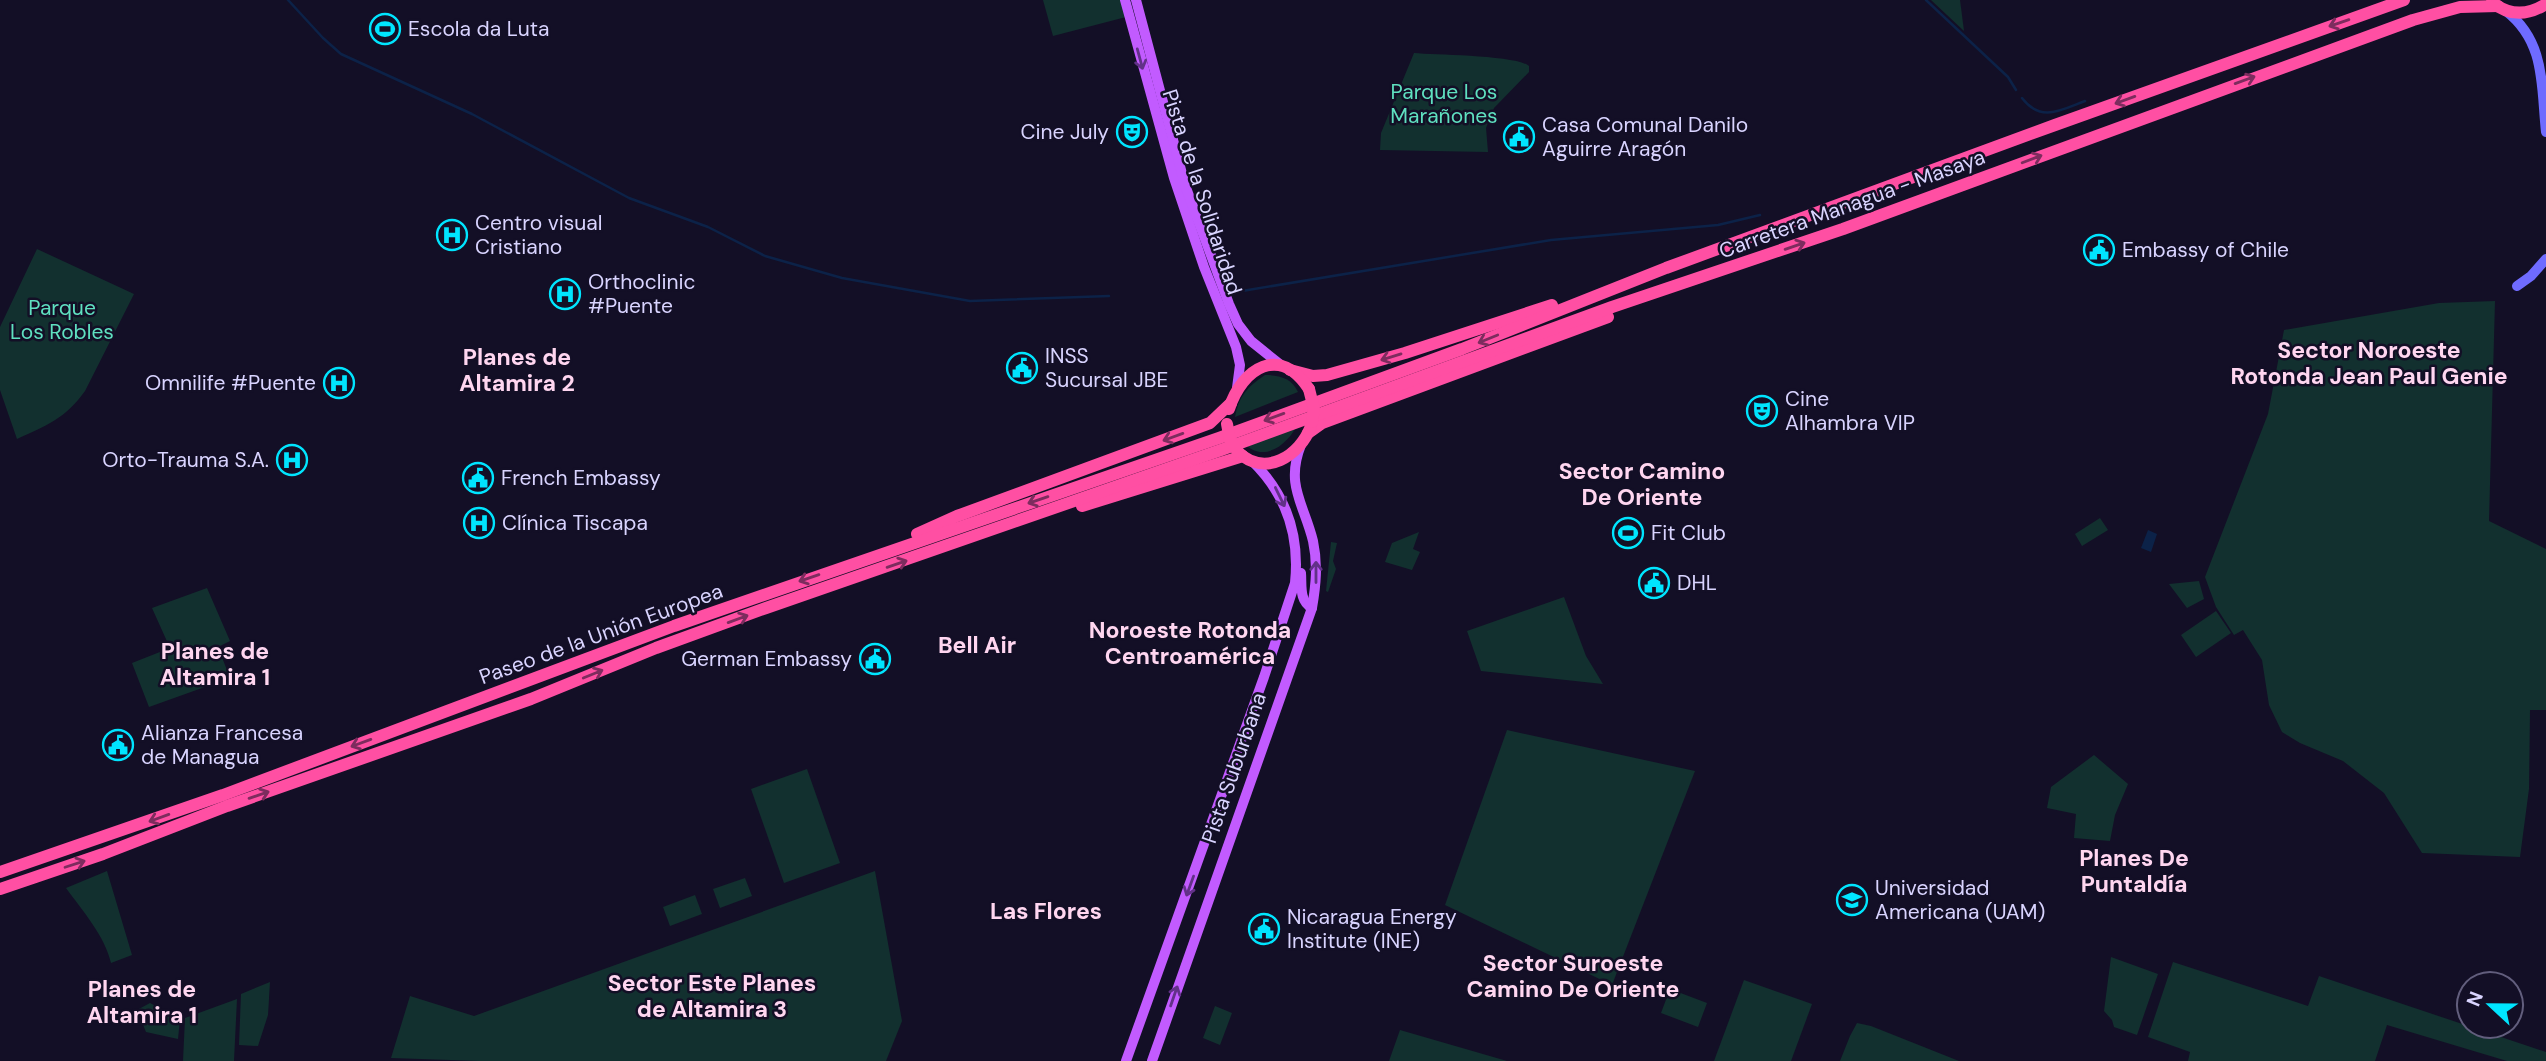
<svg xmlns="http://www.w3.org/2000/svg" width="2546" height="1061" font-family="'DM Sans',sans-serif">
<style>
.green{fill:#12302f}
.water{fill:#0c2248}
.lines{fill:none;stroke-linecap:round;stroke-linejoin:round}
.stream{stroke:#0c2248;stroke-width:2.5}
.secondary{stroke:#6f6bff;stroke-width:10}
.primary{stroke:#c25bff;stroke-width:10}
.highway{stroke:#ff4fa3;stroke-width:12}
.highway-bridge{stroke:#ff4fa3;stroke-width:12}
.oneway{stroke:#7d2c5e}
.oneway2{stroke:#623188}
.labels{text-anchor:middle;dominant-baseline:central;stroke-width:5;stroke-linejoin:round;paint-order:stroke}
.poi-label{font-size:21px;fill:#d9d4ff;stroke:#130f26;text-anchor:start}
.park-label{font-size:21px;fill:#5fe0c0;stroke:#130f26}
.street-label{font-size:21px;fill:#d9d4ff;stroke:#130f26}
.neighbourhood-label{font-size:23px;font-weight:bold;fill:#ffd6f0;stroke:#130f26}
</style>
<rect width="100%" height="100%" fill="#130f26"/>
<g class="green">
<path d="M1043 0H1122L1126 17 1053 36Z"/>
<path d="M1931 0H1960L1964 31Z"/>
<path d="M1414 53C1435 55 1516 55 1529 66V72L1494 108 1486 128 1488 152 1380 150 1381 133Z"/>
<path d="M37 249 134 294 85 391C66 418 46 426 17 439L0 390V327Z"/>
<path d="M2495 301 2489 521 2546 549V710H2530L2529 789 2520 857 2422 853 2384 793 2343 761 2300 743 2282 732 2269 705 2262 660 2243 630 2234 635 2216 607 2205 577 2268 414 2284 330 2439 303Z"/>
<path d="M1265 375C1279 375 1292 378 1298 392L1235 417C1238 397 1248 386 1265 375Z"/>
<path d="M1298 423C1289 444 1263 465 1243 442Z"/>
<path d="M2100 518 2108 530 2082 546 2075 534Z"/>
<path d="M1419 532 1413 549 1420 552 1412 570 1385 562 1392 543Z"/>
<path d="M1331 542 1337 543 1333 561 1336 569 1328 592 1326 591Z"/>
<path d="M2199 581 2204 599 2187 608 2169 584Z"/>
<path d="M207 588 230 641 218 647 230 678 149 707 132 663 170 648 152 608Z"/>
<path d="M1564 597 1586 656 1603 684 1481 671 1467 631Z"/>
<path d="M2216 611 2231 633 2196 657 2181 635Z"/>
<path d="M1507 730 1695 771 1612 985 1445 905Z"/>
<path d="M2094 755 2128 784 2115 815 2110 841 2074 838 2076 814 2047 808 2051 787Z"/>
<path d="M807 769 840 863 784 883 751 789Z"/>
<path d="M107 871 132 955 111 963C105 936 82 910 66 888Z"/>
<path d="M875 871 902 1021 886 1061H480L391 1058 410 996 474 1016Z"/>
<path d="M745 878 752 896 720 908 713 889Z"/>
<path d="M695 895 702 914 670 926 663 907Z"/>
<path d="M2111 957 2158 974 2137 1035 2114 1027 2112 1020 2104 1011Z"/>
<path d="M2173 962 2308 1006 2319 976 2546 1052V1061H2507L2387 1025 2375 1061H2188L2190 1052 2148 1037Z"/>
<path d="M1744 980 1812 1004 1791 1061H1714Z"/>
<path d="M270 982 268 1015 258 1046 239 1045 241 994Z"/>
<path d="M1670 989 1707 1003 1698 1027 1661 1013Z"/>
<path d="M237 999 234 1061H183L185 1018Z"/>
<path d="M150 1003 180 1019 178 1039 146 1032 137 1010Z"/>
<path d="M1215 1006 1232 1013 1220 1045 1203 1038Z"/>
<path d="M1857 1023 1871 1026 1959 1061H1840L1850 1036Z"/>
<path d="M1400 1030 1507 1061H1389Z"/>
</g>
<path class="water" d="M2148 530 2157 534 2151 552 2141 548Z"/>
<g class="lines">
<g class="stream">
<path d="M288 0 323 38 341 54 472 114 629 198 708 227 765 256 842 278 970 301 1109 296"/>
<path d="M1926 0 2008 77 2016 90"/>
<path d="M2022 98C2041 123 2061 110 2085 101"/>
<path d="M1236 292 1551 240 1718 225 1760 215"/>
</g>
<g class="secondary">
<path d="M2506 11C2546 42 2541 86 2546 132"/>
<path d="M2517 286 2531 276 2546 259"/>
</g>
<g class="primary">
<path d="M1125 0 1174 178 1204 267 1236 347 1240 365 1237 388"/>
<path d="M1136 0 1185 185 1229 304 1238 324 1251 341 1282 366"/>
<path d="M1301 573C1302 586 1299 601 1312 608"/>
<path d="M1126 1061 1264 677 1295 583C1300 535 1286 494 1252 461"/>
<path d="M1152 1061 1312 608C1316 585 1318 564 1313 541 1304 504 1285 485 1301 445"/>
</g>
<g class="highway">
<path d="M2492 2C2509 16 2527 16 2546 4"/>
<path d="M1290 370 1313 376 1327 375 1405 353 1552 305"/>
<path d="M1229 409C1242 368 1280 344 1309 389"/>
<path d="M1308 433 1322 423 1608 317"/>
<path d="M1238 452C1265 478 1300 456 1311 426"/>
<path d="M1082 506 1243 456"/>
<path d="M917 534 957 516 1210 423 1231 403"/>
<path d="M0 872 223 795 674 626 1219 438 1462 349 1666 268 2055 125 2404 0"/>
<path d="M0 889 103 854 227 806 531 699 656 648 766 608 1221 450 1612 307 1843 229 2413 20 2460 7 2498 6"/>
</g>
<g class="highway-bridge">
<path d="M1309 389 1314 409 1312 422"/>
<path d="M1227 424 1230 440 1238 452"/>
</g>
</g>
<defs><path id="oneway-shaft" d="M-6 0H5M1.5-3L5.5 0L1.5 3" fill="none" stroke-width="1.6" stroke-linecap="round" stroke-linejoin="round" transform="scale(1.75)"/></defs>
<g class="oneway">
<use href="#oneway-shaft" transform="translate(2339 23) rotate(161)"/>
<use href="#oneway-shaft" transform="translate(2245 80) rotate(-20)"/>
<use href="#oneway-shaft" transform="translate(2125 100) rotate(160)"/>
<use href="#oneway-shaft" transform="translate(2032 159) rotate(-21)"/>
<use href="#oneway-shaft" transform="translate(1795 246) rotate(-19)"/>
<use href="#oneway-shaft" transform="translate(1488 339) rotate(158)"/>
<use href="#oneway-shaft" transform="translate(1391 357) rotate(163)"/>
<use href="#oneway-shaft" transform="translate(1274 417) rotate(160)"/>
<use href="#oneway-shaft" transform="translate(1173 437) rotate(160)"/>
<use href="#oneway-shaft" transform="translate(1038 500) rotate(161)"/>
<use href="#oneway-shaft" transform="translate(897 564) rotate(-19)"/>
<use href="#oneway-shaft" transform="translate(809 578) rotate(161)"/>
<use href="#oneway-shaft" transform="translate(738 619) rotate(-20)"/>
<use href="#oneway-shaft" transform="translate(593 674) rotate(-22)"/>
<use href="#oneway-shaft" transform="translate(361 743) rotate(160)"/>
<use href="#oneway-shaft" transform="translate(259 795) rotate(-19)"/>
<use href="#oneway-shaft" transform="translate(159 818) rotate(160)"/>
<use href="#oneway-shaft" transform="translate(75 864) rotate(-18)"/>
</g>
<g class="oneway2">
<use href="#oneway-shaft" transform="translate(1140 59) rotate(75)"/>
<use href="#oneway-shaft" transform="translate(1280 497) rotate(64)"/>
<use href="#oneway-shaft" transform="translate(1316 572) rotate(-90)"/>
<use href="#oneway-shaft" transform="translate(1190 886) rotate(110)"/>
<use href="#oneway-shaft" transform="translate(1174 996) rotate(-71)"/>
</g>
<defs>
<g id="stadium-ring" transform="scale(1.575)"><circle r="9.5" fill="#130f26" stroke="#00e5ff" stroke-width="1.5"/><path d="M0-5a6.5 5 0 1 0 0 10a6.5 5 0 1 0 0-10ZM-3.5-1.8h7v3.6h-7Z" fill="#00e5ff"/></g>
<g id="theatre-ring" transform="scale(1.575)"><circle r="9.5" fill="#130f26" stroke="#00e5ff" stroke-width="1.5"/><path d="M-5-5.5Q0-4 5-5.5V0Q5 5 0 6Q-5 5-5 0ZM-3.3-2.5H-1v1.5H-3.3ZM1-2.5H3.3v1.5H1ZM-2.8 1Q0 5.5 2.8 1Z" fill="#00e5ff"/></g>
<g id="civic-ring" transform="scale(1.575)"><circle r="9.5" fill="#130f26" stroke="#00e5ff" stroke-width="1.5"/><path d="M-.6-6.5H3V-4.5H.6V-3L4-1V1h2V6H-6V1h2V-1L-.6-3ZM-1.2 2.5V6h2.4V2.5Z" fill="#00e5ff"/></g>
<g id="hospital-ring" transform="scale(1.575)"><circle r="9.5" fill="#130f26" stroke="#00e5ff" stroke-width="1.5"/><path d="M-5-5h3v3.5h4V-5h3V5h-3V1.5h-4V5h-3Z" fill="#00e5ff"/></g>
<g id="university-ring" transform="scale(1.575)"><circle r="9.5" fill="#130f26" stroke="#00e5ff" stroke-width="1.5"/><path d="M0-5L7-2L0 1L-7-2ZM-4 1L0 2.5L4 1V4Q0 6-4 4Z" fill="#00e5ff"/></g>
</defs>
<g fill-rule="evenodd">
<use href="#stadium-ring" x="385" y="29"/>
<use href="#theatre-ring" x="1132" y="132"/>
<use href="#civic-ring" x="1519" y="137"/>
<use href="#hospital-ring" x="452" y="235"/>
<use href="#civic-ring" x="2099" y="250"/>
<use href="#hospital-ring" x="565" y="294"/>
<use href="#civic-ring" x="1022" y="368"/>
<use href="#hospital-ring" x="339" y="383"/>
<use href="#theatre-ring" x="1762" y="411"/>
<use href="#hospital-ring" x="292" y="460"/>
<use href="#civic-ring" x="478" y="478"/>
<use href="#hospital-ring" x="479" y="523"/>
<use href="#stadium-ring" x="1628" y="533"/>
<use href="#civic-ring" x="1654" y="583"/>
<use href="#civic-ring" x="875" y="659"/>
<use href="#civic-ring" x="118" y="745"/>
<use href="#university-ring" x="1852" y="900"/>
<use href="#civic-ring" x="1264" y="929"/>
</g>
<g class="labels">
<g class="poi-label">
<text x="408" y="29">Escola da Luta</text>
<text x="1542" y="125">Casa Comunal Danilo<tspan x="1542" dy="24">Aguirre Aragón</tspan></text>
<text x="1109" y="132" text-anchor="end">Cine July</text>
<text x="475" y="223">Centro visual<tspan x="475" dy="24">Cristiano</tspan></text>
<text x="2122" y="250">Embassy of Chile</text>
<text x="588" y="282">Orthoclinic<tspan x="588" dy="24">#Puente</tspan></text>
<text x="1045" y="356">INSS<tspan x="1045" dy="24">Sucursal JBE</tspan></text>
<text x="316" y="383" text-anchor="end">Omnilife #Puente</text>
<text x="1785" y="399">Cine<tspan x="1785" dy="24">Alhambra VIP</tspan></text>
<text x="269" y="460" text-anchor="end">Orto-Trauma S.A.</text>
<text x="501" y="478">French Embassy</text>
<text x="502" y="523">Clínica Tiscapa</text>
<text x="1651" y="533">Fit Club</text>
<text x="1677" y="583">DHL</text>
<text x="852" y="659" text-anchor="end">German Embassy</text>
<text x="141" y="733">Alianza Francesa<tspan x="141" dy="24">de Managua</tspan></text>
<text x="1875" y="888">Universidad<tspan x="1875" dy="24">Americana (UAM)</tspan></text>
<text x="1287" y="917">Nicaragua Energy<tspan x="1287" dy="24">Institute (INE)</tspan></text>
</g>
<g class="park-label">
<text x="1444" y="92">Parque Los<tspan x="1444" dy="24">Marañones</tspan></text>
<text x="62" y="308">Parque<tspan x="62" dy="24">Los Robles</tspan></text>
</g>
<g class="street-label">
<text transform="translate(1202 192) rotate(72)">Pista de la Solidaridad</text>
<text transform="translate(1852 204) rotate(-20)">Carretera Managua - Masaya</text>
<text transform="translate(601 634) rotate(-20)">Paseo de la Unión Europea</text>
<text transform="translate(1234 768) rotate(-71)">Pista Suburbana</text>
</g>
<g class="neighbourhood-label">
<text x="2369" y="350">Sector Noroeste<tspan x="2369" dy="26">Rotonda Jean Paul Genie</tspan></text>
<text x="517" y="357">Planes de<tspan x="517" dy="26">Altamira 2</tspan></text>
<text x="1642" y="471">Sector Camino<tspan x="1642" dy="26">De Oriente</tspan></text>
<text x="1190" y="630">Noroeste Rotonda<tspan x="1190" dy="26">Centroamérica</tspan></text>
<text x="977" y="645">Bell Air</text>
<text x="215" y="651">Planes de<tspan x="215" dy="26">Altamira 1</tspan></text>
<text x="2134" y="858">Planes De<tspan x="2134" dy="26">Puntaldía</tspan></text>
<text x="1046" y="911">Las Flores</text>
<text x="1573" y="963">Sector Suroeste<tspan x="1573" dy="26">Camino De Oriente</tspan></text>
<text x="712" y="983">Sector Este Planes<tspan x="712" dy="26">de Altamira 3</tspan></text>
<text x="142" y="989">Planes de<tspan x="142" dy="26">Altamira 1</tspan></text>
</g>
</g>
<g transform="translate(2490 1005) rotate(292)"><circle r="33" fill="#130f26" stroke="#625e7d" stroke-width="2"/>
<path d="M0-5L12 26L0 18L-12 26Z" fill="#00e5ff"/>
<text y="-10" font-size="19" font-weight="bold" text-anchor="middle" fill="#d9d4ff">N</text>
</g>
</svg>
